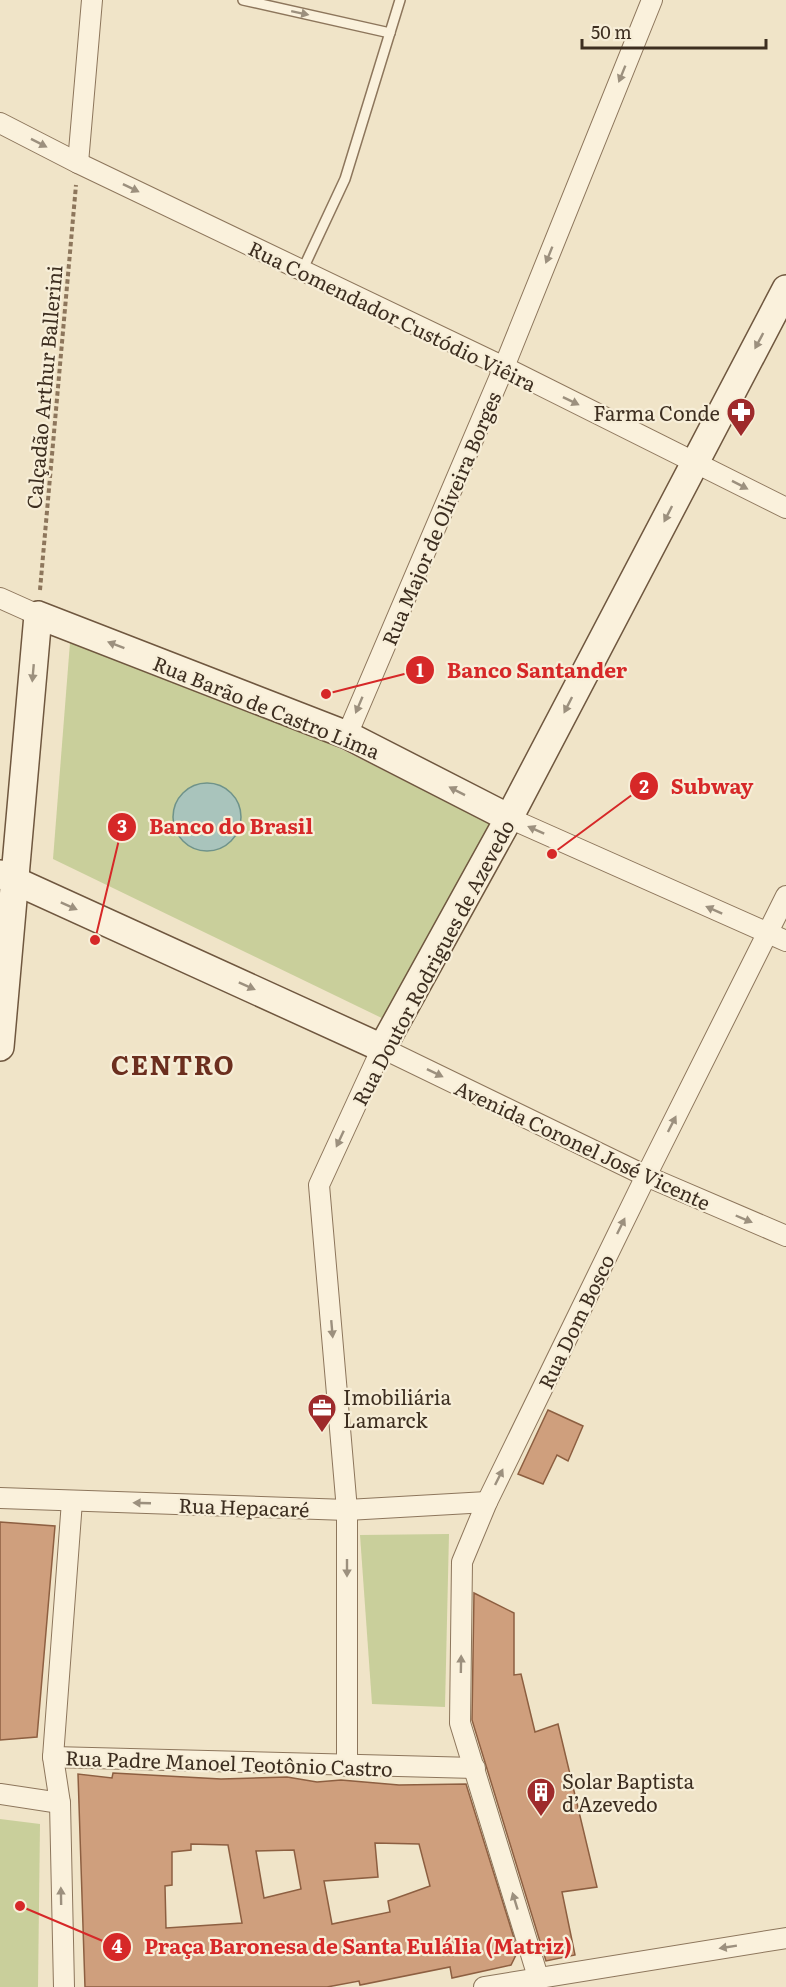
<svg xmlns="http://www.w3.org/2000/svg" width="786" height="1987" font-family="Literata,serif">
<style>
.green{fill:#c9cf9b}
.water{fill:#a9c4bc;stroke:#6f938a;stroke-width:1.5}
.building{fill:#cf9f7d;stroke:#8d5f41;stroke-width:1.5;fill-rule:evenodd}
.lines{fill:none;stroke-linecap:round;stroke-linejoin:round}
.lane-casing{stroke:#8d765c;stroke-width:12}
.street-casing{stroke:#8d765c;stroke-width:22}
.secondary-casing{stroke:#6f573f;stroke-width:30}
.path{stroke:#8d765c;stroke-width:4;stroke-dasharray:4.5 3;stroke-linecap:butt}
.lane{stroke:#faf1dc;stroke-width:9}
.street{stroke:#faf1dc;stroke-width:20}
.secondary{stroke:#faf1dc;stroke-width:27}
.oneway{fill:#9c907e}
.labels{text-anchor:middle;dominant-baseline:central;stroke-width:4.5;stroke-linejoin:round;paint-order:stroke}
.street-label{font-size:20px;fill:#3d2e20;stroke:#f7eed8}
.poi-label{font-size:20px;fill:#3d2e20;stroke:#f7eed8;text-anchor:start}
.district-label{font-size:26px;font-weight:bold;letter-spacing:1.5px;fill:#6b2e1e;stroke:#f7eed8}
.leader{fill:none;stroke:#d62828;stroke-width:2}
.callout-dot{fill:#d62828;stroke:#f7eed8;stroke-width:2}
.mark-label{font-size:18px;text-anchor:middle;font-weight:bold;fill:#fff}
.callout-label{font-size:21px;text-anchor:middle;font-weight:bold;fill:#d62828;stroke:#f7eed8;stroke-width:4.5;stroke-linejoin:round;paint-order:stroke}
</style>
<rect width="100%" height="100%" fill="#f0e4c8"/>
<g class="green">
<path d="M71 630 343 750 494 826 390 1022 53 859Z"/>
<path d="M449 1534 445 1707 372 1704 360 1535Z"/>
<path d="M0 1819 40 1824 38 1987H0Z"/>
</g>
<circle class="water" cx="207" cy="817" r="34"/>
<g class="building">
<path d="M548 1410 583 1426 568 1461 557 1455 543 1484 518 1474Z"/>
<path d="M0 1522 55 1526 37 1737 0 1740Z"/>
<path d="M474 1593 514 1613V1675L521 1674 535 1732 558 1724 597 1887 562 1892 575 1955 546 1961 472 1720Z"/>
<path d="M113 1773 221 1779 287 1777 317 1782 341 1780 399 1785 466 1784 518 1951 511 1965 452 1978 450 1967 360 1985 359 1981 327 1987H85L78 1774 112 1778ZM375 1843 419 1844 430 1886 388 1901 390 1912 332 1924 324 1881 378 1877ZM191 1844 228 1845 242 1923 166 1928 165 1886 172 1885V1852L191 1850ZM294 1850 301 1889 264 1898 256 1851Z"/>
</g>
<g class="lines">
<g class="lane-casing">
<g id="lane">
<path d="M243 0 390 33"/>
<path d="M302 271 345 179 400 0"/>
</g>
</g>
<g class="street-casing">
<g id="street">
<path d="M0 123 78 163 504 367 786 508"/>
<path d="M78 163 92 0"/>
<path d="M0 598 38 615"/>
<path d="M347 735 504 367 652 0"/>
<path d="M509 818 786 941"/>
<path d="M0 1498 347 1510 487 1502"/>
<path d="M53 1757 72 1501"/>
<path d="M347 1766V1510L319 1185 382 1048 646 1176 786 1236"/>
<path d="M0 1794 60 1803 53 1757 475 1768"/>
<path d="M60 1803 64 1987"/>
<path d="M538 1977 460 1723 462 1562 487 1502 646 1176 786 896"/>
<path d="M484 1987 786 1938"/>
</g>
</g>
<g class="secondary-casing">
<g id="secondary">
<path d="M0 874 382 1048 509 818 786 289"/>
<path d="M0 1047 38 615 347 735 509 818"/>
</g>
</g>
<path class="path" d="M40 590 76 185"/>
<use href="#lane" class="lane"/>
<use href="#street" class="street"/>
<use href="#secondary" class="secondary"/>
</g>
<defs><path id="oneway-solid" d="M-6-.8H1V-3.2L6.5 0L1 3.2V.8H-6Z" transform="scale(1.5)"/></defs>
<g class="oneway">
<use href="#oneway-solid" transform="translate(300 13) rotate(12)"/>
<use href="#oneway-solid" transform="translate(622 74) rotate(112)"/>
<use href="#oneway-solid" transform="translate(39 143) rotate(27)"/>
<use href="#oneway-solid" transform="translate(131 188) rotate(26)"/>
<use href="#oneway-solid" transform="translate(549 255) rotate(112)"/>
<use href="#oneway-solid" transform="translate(759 341) rotate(118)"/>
<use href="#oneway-solid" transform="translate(571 401) rotate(26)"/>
<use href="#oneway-solid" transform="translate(740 485) rotate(27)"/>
<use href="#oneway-solid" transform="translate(668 514) rotate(117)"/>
<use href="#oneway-solid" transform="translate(116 645) rotate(-159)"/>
<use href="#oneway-solid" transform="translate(33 673) rotate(95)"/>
<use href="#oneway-solid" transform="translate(359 705) rotate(113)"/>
<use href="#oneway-solid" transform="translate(568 705) rotate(117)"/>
<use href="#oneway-solid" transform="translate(457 791) rotate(-153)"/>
<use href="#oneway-solid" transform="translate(536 830) rotate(-156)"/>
<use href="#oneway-solid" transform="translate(69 906) rotate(24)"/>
<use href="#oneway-solid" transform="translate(714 910) rotate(-156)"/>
<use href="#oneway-solid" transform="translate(247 986) rotate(24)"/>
<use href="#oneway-solid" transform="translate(435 1073) rotate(26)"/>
<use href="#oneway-solid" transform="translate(672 1124) rotate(-63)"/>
<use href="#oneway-solid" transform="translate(340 1139) rotate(115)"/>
<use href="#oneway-solid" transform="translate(744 1219) rotate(23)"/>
<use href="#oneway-solid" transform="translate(621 1226) rotate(-64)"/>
<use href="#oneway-solid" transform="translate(332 1329) rotate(85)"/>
<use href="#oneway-solid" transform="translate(499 1477) rotate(-64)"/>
<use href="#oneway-solid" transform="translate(142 1503) rotate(-178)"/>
<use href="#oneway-solid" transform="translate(347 1568) rotate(90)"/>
<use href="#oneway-solid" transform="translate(461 1664) rotate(-89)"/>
<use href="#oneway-solid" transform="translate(61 1896) rotate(-91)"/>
<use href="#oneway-solid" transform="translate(515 1901) rotate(-107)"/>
<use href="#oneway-solid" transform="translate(728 1947) rotate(171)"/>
</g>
<defs>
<g id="pharmacy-pin" transform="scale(1.5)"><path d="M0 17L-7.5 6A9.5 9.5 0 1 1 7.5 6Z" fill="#9e2a2b" stroke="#f7eed8"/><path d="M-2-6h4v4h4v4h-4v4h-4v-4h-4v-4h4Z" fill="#fff"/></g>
<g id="office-pin" transform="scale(1.5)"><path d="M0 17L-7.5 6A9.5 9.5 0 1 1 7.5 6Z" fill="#9e2a2b" stroke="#f7eed8"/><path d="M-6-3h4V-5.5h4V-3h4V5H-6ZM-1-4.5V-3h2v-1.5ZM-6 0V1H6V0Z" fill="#fff"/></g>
<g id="building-pin" transform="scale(1.5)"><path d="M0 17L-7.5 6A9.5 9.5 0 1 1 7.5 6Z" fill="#9e2a2b" stroke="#f7eed8"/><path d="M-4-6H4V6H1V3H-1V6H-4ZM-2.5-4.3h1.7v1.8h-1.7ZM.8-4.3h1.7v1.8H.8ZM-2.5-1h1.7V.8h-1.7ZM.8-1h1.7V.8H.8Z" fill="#fff"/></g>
</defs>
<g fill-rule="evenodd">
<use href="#pharmacy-pin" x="741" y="412"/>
<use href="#office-pin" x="322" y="1408"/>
<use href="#building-pin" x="541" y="1792"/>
</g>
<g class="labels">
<g class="street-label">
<text transform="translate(393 315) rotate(26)">Rua Comendador Custódio Viêira</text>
<text transform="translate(43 387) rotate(-85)">Calçadão Arthur Ballerini</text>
<text transform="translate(440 518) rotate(-67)">Rua Major de Oliveira Borges</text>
<text transform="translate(267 706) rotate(22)">Rua Barão de Castro Lima</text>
<text transform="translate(432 962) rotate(-62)">Rua Doutor Rodrigues de Azevedo</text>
<text transform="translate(583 1144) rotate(25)">Avenida Coronel José Vicente</text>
<text transform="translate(575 1321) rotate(-64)">Rua Dom Bosco</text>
<text transform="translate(244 1506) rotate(2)">Rua Hepacaré</text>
<text transform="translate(229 1762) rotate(2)">Rua Padre Manoel Teotônio Castro</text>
</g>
<g class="poi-label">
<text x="720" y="412" text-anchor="end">Farma Conde</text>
<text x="343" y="1396">Imobiliária<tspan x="343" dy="23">Lamarck</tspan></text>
<text x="562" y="1780">Solar Baptista<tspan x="562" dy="23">d’Azevedo</tspan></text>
</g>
<g class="district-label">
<text x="173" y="1063">CENTRO</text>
</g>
</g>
<path class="leader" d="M326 694L420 670M552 854L644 786M95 940L122 827M20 1906L117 1947"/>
<g class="callout-dot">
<circle cx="326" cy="694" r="6"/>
<circle cx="552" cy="854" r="6"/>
<circle cx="95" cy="940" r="6"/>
<circle cx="20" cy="1906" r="6"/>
<circle cx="420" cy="670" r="15"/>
<circle cx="644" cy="786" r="15"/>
<circle cx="122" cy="827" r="15"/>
<circle cx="117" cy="1947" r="15"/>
</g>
<g class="mark-label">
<text x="420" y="677">1</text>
<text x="644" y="793">2</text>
<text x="122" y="833">3</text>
<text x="117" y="1953">4</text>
</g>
<g class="callout-label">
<text x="537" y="678">Banco Santander</text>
<text x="712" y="794">Subway</text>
<text x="231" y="834">Banco do Brasil</text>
<text x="358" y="1954">Praça Baronesa de Santa Eulália (Matriz)</text>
</g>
<path d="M582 39v9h184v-9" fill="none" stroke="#3d2e20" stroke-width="3"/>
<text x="591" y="39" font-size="18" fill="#3d2e20" stroke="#f7eed8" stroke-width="4.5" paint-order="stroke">50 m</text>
</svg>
